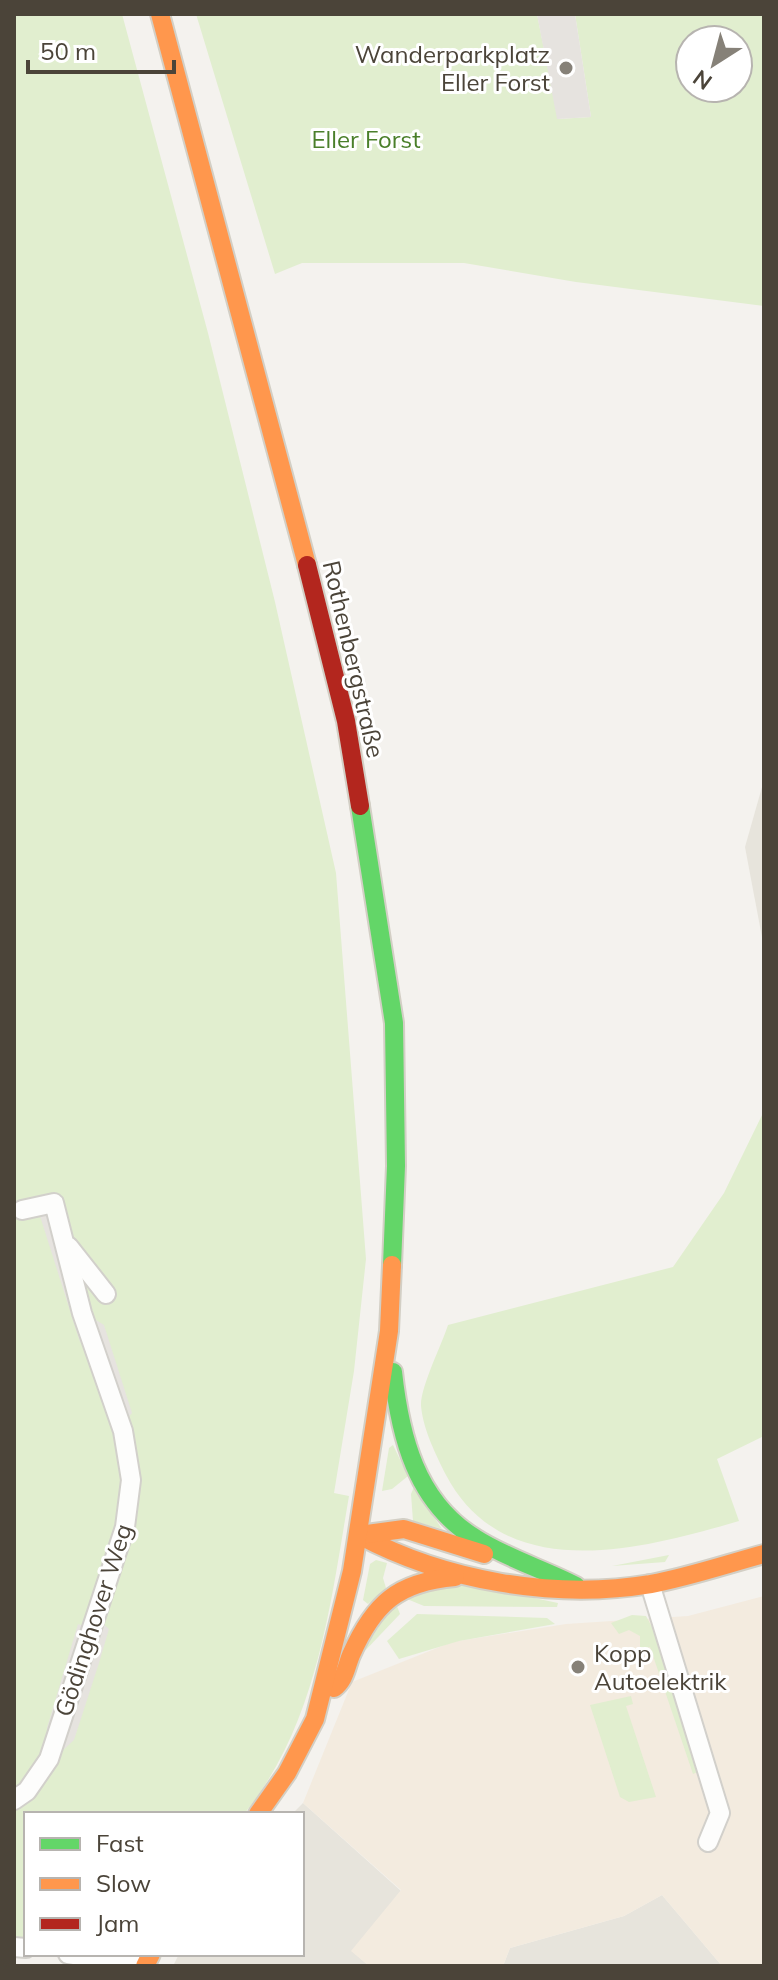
<svg xmlns="http://www.w3.org/2000/svg" width="778" height="1980" font-family="Mulish,sans-serif">
<style>
.residential{fill:#e7e4dc}
.commercial{fill:#f3ebdf}
.green{fill:#e1eecf;fill-rule:evenodd}
.parking{fill:#e6e3df}
.lines{fill:none;stroke-linecap:round;stroke-linejoin:round}
.street-casing{stroke:#d2d0cb;stroke-width:22}
.fast-casing{stroke:#d3cfc5;stroke-width:22}
.slow-casing{stroke:#d3cfc5;stroke-width:22}
.jam-casing{stroke:#d3cfc5;stroke-width:22}
.street{stroke:#fdfdfc;stroke-width:18}
.fast{stroke:#63d668;stroke-width:18}
.slow{stroke:#ff974d;stroke-width:18}
.jam{stroke:#b3261e;stroke-width:18}
.poi-dot{fill:#868178;stroke:#fff;stroke-width:3}
.labels{text-anchor:middle;dominant-baseline:central;stroke-width:6;stroke-linejoin:round;paint-order:stroke}
.poi-label{font-size:24px;fill:#4b4439;stroke:#fff;text-anchor:end}
.park-label{font-size:24px;fill:#4a7f2a;stroke:#fff}
.street-label{font-size:24px;fill:#4b4439;stroke:#fff}
</style>
<rect width="100%" height="100%" fill="#f4f2ee"/>
<g class="residential">
<path d="M764 780V948L745 847Z"/>
<path d="M303 1803 401 1891 352 1951 369 1966H173L179 1954H302V1814H292Z"/>
<path d="M662 1895 722 1966H503L510 1948 624 1916Z"/>
</g>
<path class="commercial" d="M764 1596V1966H722L662 1895 624 1916 510 1948 503 1966H369L351 1951 401 1890 303 1803 352 1682 452 1642 566 1624 688 1616Z"/>
<g class="green">
<path d="M14 14H122L208 333 275 602 336 873 366 1259 354 1371 334 1493 349 1496C330 1607 317 1724 244 1814H26V1944L14 1942Z"/>
<path d="M196 14H537L558 119 591 117 575 14H764V306L576 282 464 263H302L275 274ZM690 40H738V88H690Z"/>
<path d="M764 1111V1436L717 1459 739 1521C643 1549 505 1587 446 1475 436 1455 423 1429 421 1406 420 1388 442 1344 448 1325L673 1267 724 1193Z"/>
<path d="M393 1445 408 1476 392 1489 382 1491 389 1448Z"/>
<path d="M414 1487 442 1529 413 1521 411 1494Z"/>
<path d="M669 1555 665 1562 612 1566Z"/>
<path d="M376 1560 387 1563 383 1578 386 1588 368 1604 363 1600 370 1564Z"/>
<path d="M462 1583 558 1603 557 1607 424 1606 407 1599 418 1588Z"/>
<path d="M395 1601 400 1614 360 1656Z"/>
<path d="M417 1614 547 1618 555 1624 459 1641 399 1659 387 1641Z"/>
<path d="M632 1615 646 1616 652 1627 702 1770 693 1774 650 1647 640 1650V1636L629 1630 619 1634 611 1623Z"/>
<path d="M631 1696 633 1704 626 1706 656 1797 629 1802 620 1797 590 1705Z"/>
</g>
<g class="parking">
<path d="M537 14H575L591 117 557 119Z"/>
<path d="M47 1211 88 1348 80 1342 39 1213Z"/>
<path d="M96 1320 104 1325 132 1413 127 1419Z"/>
<path d="M102 1623 109 1629 99 1663 74 1740 60 1753Z"/>
<path d="M78 1624 85 1627 51 1739 47 1728Z"/>
</g>
<g class="lines">
<g class="street-casing">
<g id="street">
<path d="M69 1247 106 1294"/>
<path d="M650 1584 720 1813 708 1842"/>
<path d="M14 1800 27 1791 49 1759 125 1527 131 1480 123 1431 82 1313 54 1203 22 1210"/>
<path d="M14 1947 26 1948"/>
<path d="M68 1954 145 1966"/>
</g>
</g>
<g class="fast-casing">
<g id="fast">
<path d="M360 806 394 1023 396 1166 392 1265"/>
<path d="M393 1372C400 1436 416 1502 475 1538 506 1558 543 1569 576 1586"/>
</g>
</g>
<g class="slow-casing">
<g id="slow">
<path d="M160 14 307 565"/>
<path d="M359 1535C445 1581 554 1600 651 1584 689 1577 727 1564 764 1554"/>
<path d="M359 1535 404 1529 484 1554"/>
<path d="M334 1688C345 1680 346 1667 351 1655 374 1603 398 1582 455 1577"/>
<path d="M258 1814 287 1773 315 1719 352 1571 389 1331 392 1265"/>
<path d="M145 1966 151 1954"/>
</g>
</g>
<g class="jam-casing">
<path id="jam" d="M307 565 346 721 360 806"/>
</g>
<use href="#street" class="street"/>
<use href="#fast" class="fast"/>
<use href="#slow" class="slow"/>
<use href="#jam" class="jam"/>
</g>
<g class="poi-dot">
<circle cx="566" cy="68" r="8"/>
<circle cx="578" cy="1667" r="8"/>
</g>
<g class="labels">
<g class="poi-label">
<text x="550" y="54">Wanderparkplatz<tspan x="550" dy="28">Eller Forst</tspan></text>
<text x="594" y="1653" text-anchor="start">Kopp<tspan x="594" dy="28">Autoelektrik</tspan></text>
</g>
<g class="park-label">
<text x="366" y="139">Eller Forst</text>
</g>
<g class="street-label">
<text transform="translate(354 659) rotate(77)">Rothenbergstraße</text>
<text transform="translate(93 1620) rotate(-72)">Gödinghover Weg</text>
</g>
</g>
<rect width="778" height="1980" fill="none" stroke="#4b4439" stroke-width="32"/>
<rect x="24" y="1812" width="280" height="144" fill="#ffffff" stroke="#b7b4b0" stroke-width="2"/>
<rect x="40" y="1838" width="40" height="12" fill="#63d668" stroke="#b7b4b0" stroke-width="2"/>
<text x="96" y="1852" font-size="24" fill="#4b4439">Fast</text>
<rect x="40" y="1878" width="40" height="12" fill="#ff974d" stroke="#b7b4b0" stroke-width="2"/>
<text x="96" y="1892" font-size="24" fill="#4b4439">Slow</text>
<rect x="40" y="1918" width="40" height="12" fill="#b3261e" stroke="#b7b4b0" stroke-width="2"/>
<text x="96" y="1932" font-size="24" fill="#4b4439">Jam</text>
<g transform="translate(714 64) rotate(216)"><circle r="38" fill="#ffffff" stroke="#b7b4b0" stroke-width="2"/>
<path d="M0-6L14 30L0 20L-14 30Z" fill="#868178"/>
<text y="-12" font-size="22" font-weight="bold" text-anchor="middle" fill="#4b4439">N</text>
</g>
<path d="M28 60v12h146v-12" fill="none" stroke="#4b4439" stroke-width="4"/>
<text x="40" y="60" font-size="24" fill="#4b4439" stroke="#ffffff" stroke-width="6" paint-order="stroke">50 m</text>
</svg>
